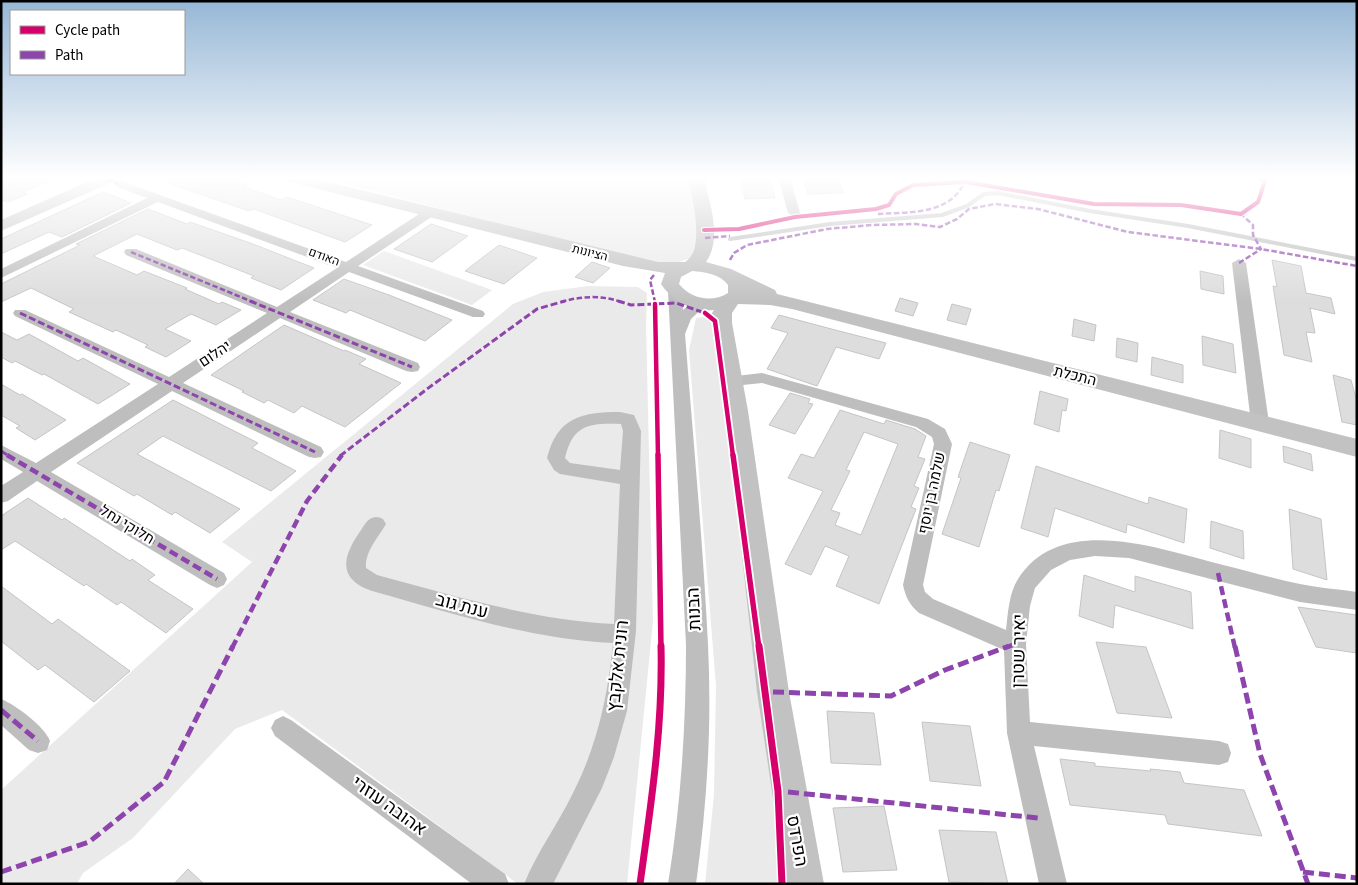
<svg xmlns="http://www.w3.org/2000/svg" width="1358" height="885" font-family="'Source Sans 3',Heebo,sans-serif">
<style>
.green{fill:#eaeaea}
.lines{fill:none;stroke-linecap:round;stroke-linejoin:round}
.stream{stroke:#bcbcbc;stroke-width:4}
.building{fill:#ddd;stroke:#c5c5c5;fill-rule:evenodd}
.street{fill:#bebebe;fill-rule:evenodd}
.secondary{fill:#c2c2c2;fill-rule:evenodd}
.quiet-far3{stroke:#8e44ad;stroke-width:2.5;stroke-dasharray:5.5 2.5;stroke-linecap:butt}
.quiet-far2{stroke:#8e44ad;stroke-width:3;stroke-dasharray:7 3;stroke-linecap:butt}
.quiet-far1{stroke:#8e44ad;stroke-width:4.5;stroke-dasharray:9 4.5;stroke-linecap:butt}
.quiet{stroke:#8e44ad;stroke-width:5;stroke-dasharray:11 5;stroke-linecap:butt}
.cycleway-far3-casing{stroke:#fff;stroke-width:6}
.cycleway-far2-casing{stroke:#fff;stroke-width:8}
.cycleway-far1-casing{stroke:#fff;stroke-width:9}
.cycleway-casing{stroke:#fff;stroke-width:10}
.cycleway-far3{stroke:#d6006c;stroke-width:4}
.cycleway-far2{stroke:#d6006c;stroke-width:4.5}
.cycleway-far1{stroke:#d6006c;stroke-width:5.5}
.cycleway{stroke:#d6006c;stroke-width:7}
.labels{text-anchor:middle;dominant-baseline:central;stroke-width:4.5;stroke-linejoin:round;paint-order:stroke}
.far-street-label{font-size:12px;fill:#000;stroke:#fff}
.street-label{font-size:15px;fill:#000;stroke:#fff}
.near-street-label{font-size:18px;fill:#000;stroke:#fff}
</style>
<rect width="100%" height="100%" fill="#fff"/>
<g class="green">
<path d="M318 177H690L699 231 691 258 679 262 654 263Z"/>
<path d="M384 251 492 290 472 305 363 265Z"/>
<path d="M588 286 638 287 647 293 646 326 653 621 627 884H518L282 710 235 729 133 838 83 873 77 884H1V790L252 562 222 542 513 304 543 292Z"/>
<path d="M705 317 711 321 713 327 785 884H705L714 794 716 686 689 350 696 318Z"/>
</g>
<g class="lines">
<path class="stream" d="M730 239 830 224 942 215 967 206 984 194 998 193 1090 211 1188 226 1357 259"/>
</g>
<g class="building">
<path d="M1 177H59L23 192 27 194 8 202 1 200Z"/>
<path d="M156 177H215L223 180 227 178 247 185 244 187 281 200 287 197 372 225 345 242 254 209 249 211 156 179Z"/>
<path d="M802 177H837L844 193 808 194Z"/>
<path d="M741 180H770L775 198 745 199Z"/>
<path d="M103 192 131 203 62 237 49 232 1 254V239Z"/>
<path d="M148 209 187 224 190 222 253 244 314 268 281 290 251 278 254 276 182 248 177 250 137 234 93 256 137 275 144 271 187 288 185 289 219 304 222 302 241 310 216 325 191 314 165 329 191 341 166 357 145 347 148 345 116 330 113 332 69 312 74 309 31 288 1 302V284L80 245 76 244Z"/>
<path d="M431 224 468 236 432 262 394 249Z"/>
<path d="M499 245 537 258 504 284 465 271Z"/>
<path d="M1272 260 1301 266 1306 293 1331 298 1335 314 1310 308 1315 333 1306 332 1312 362 1284 355 1273 286 1277 287Z"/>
<path d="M592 262 610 268 593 283 575 277Z"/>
<path d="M1200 271 1223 276 1224 294 1201 289Z"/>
<path d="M344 279 389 295 452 320 425 341 350 310 346 313 313 300Z"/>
<path d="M900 298 918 303 913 316 895 311Z"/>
<path d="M952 304 971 309 966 325 947 320Z"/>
<path d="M779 315 839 331 886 343 879 359 836 347 817 386 767 369 788 333 771 328Z"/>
<path d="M1074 319 1096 325 1094 341 1072 336Z"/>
<path d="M284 325 344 351 345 350 366 359 359 364 401 383 345 427 302 406 294 413 268 400 264 403 242 392 244 391 211 375Z"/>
<path d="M1 332 17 340 29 334 78 361 83 358 130 384 98 404 44 374 42 375 15 361 12 363 1 357Z"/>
<path d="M1202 336 1233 344 1236 373 1203 365Z"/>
<path d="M1117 338 1138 343 1137 362 1116 357Z"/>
<path d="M1152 357 1183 365V383L1151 375Z"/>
<path d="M1333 375 1351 380 1357 402V425L1342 422Z"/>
<path d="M1 384 20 395 22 394 66 420 35 440 16 428 20 426 1 415Z"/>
<path d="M1040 391 1068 399 1066 411 1062 410 1059 432 1034 424Z"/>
<path d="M790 393 810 399 808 403 813 404 795 434 769 425Z"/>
<path d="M173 400 258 443 252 448 296 471 271 491 163 436 137 454 240 509 210 533 175 512 172 515 137 494 134 496 77 463Z"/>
<path d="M840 410 884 424 886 420 915 429 926 436 918 457 925 459 914 486 919 488 911 507 916 509 879 604 836 586 849 556 825 546 811 575 785 564 823 491 788 478 801 454 814 458ZM864 432 898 444 861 535 835 525 840 513 831 510 850 471 846 470Z"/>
<path d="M1220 430 1251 439V468L1219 458Z"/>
<path d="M970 442 1010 455 999 491 996 490 979 547 942 534 961 478 958 477Z"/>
<path d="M1283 446 1311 454 1313 471 1284 462Z"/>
<path d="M1036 466 1148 504 1149 497 1187 509 1184 543 1127 524 1126 533 1055 508 1048 537 1021 528Z"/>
<path d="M28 498 62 520 64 518 130 561 132 559 155 575 148 580 193 609 166 633 121 602 117 605 86 584 84 586 15 541 1 550V516Z"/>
<path d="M1289 509 1321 519 1327 580 1293 569Z"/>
<path d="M1211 521 1243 531 1244 559 1210 548Z"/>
<path d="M1084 575 1135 592V576L1191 592 1193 629 1115 605 1113 628 1079 616Z"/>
<path d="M1 586 52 624 58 619 130 671 94 702 45 665 38 670 1 641Z"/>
<path d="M1298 607 1357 615V653L1316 647Z"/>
<path d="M1096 642 1146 647 1172 718 1117 713Z"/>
<path d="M827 711 874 713 881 765 831 763Z"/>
<path d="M922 722 970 726 981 786 930 781Z"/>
<path d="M1060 759 1095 763V766L1151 771 1150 769 1180 772 1184 783 1244 790 1262 836 1168 824 1165 815 1070 805Z"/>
<path d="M884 806 897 870 843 872 833 808Z"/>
<path d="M939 830 996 832 1008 884 949 882Z"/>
<path d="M188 869 204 884H174Z"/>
</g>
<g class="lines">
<g class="street">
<path d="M778 177H790L800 213 798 216 794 217 788 213Z"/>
<path d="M121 181 346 262 425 210H433L435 213 433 216 358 266 483 311 485 314 483 317H473L349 272 290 312 418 363 420 367 418 371 412 372 406 371 280 318 183 383 321 447 324 452 321 457 315 458 309 457 172 391 51 472 224 573 227 579 224 585 217 588 210 585 37 481 8 501 1 503V486L23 472 1 459V445L36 463 158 384 15 316 13 313 15 310H25L169 377 267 313 126 255 124 252 126 249H136L277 307 337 268 158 202 1 278V269L147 198 117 187 115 185 117 183Z"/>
<path d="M1239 259 1246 263 1269 423 1266 427 1260 429 1254 427 1251 423 1232 263Z"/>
<path d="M675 287 680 288 682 291 683 310C691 304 696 297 706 300L708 303 691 319 685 334C693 438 703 542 708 645 712 725 707 805 696 884H668C681 804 686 725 686 645L668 291 670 288Z"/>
<path d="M762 373 928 419 945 429 952 444 923 585 925 592 933 599 1006 630C1008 613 1009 593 1018 579 1061 511 1163 550 1223 565 1249 571 1274 579 1300 584 1319 588 1338 589 1357 592V610L1300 602 1129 558 1095 556 1070 560 1051 570 1035 588 1030 606 1026 644 1030 722 1219 741 1228 744 1231 753 1228 762 1219 765 1034 746 1067 884H1039L1007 733 1004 650 919 613C909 604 906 598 903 585L934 444 932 437 916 427 762 383 733 386 727 385 725 381 727 377Z"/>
<path d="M620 412 634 415 641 431 636 631 627 711 614 757 602 788 553 884H524C537 852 558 824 573 793 597 746 608 696 613 643 530 639 451 613 372 591 338 579 342 558 359 533 363 528 366 520 372 518 376 516 379 517 383 519L386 524C378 538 365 551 366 568L377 575C455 596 533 620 614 624L620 484 560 474 554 470 547 458C557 418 581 412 620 412ZM621 424 623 431 620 470 570 463 565 458C573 424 590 423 621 424Z"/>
<path d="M1 699C16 705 44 726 50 741L47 750 38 753 29 750 1 725Z"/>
<path d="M283 716 291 720 505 874 509 884H472L275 736 271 728 275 720Z"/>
</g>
<g class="secondary">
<path d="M98 177H119L117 180 1 231V220Z"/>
<path d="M281 177H308L658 262H685C706 249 692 197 688 177H704C709 202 723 238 706 262L731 269 775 290 777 294 1357 439V457L792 309 770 305 738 304 732 313V323L748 411 789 692 824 884H786L757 692 726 411 712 323V313L714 310C692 312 673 302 661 284L665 273 623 266 283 180ZM692 271C705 272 720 274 728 285V293C712 303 691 299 679 284L681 277Z"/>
</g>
<g class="quiet-far3">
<path d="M106 179 121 185"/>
<path d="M878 214C911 212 952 215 966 179"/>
<path d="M705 238 730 236"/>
<path d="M131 252 253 302"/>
<path d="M730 260 734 253 747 245 827 229 871 225 916 224 940 227 957 219 969 209 995 204 1038 209 1128 232 1261 249 1357 266"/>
<path d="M1239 263 1261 249 1253 235V225L1241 214"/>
<path d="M654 275 650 280 655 302"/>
<path d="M561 302C581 296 602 295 621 302"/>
</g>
<g class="quiet-far2">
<path d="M250 301 412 367"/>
<path d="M618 301 631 305 676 303 705 313"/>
<path d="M654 301 655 304"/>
<path d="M20 313 315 452"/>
<path d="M1 451 9 456"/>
<path d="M340 456 427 389 537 309 565 301"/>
</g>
<g class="quiet-far1">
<path d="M7 455 217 579"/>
<path d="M1218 573 1235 648"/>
<path d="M232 648 307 501 342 455"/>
<path d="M1005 648 1015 644"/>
</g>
<g class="quiet">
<path d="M1235 646 1260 754 1308 884"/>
<path d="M773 692 891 696 945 670 1009 646"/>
<path d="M1 710 38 741"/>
<path d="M788 792 1038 818"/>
<path d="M1 872 89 842 164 782 233 646"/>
<path d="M1303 872 1357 878"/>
</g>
<g class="cycleway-far3-casing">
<path id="cycleway-far3" d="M704 230 739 229 795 217 876 209 889 205 896 194 913 185 966 182 1094 204 1181 205 1241 214 1258 202 1265 181 1258 177"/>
</g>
<g class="cycleway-far2-casing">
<g id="cycleway-far2">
<path d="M655 304 658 456"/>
<path d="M705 313 715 321 733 456"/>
</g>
</g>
<g class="cycleway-far1-casing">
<g id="cycleway-far1">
<path d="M658 455 661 648"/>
<path d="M733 455 759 648"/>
</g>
</g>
<g class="cycleway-casing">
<g id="cycleway">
<path d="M759 646 778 791 782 884"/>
<path d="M640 884C651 804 663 727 661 646"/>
</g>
</g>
<use href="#cycleway-far3" class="cycleway-far3"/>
<use href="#cycleway-far2" class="cycleway-far2"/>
<use href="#cycleway-far1" class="cycleway-far1"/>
<use href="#cycleway" class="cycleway"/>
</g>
<linearGradient id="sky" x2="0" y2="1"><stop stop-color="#96b7d6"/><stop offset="0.59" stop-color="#fff"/><stop offset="1" stop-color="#fff" stop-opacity="0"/></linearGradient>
<rect width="1358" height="301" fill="url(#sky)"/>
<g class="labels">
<g class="far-street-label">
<text transform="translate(590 253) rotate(14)">הציונות</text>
<text transform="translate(324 257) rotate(20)">האודם</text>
</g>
<g class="street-label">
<text transform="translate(215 354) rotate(-34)">יהלום</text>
<text transform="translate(1075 376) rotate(14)">התכלת</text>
<text transform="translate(932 493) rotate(-78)">שלמה בן יוסף</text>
<text transform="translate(127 525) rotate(31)">חלוקי נחל</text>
</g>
<g class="near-street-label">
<text transform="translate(462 606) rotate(15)">ענת גוב</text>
<text transform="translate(694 609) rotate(-93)">הבנות</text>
<text transform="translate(1019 651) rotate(-89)">יאיר שטרן</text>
<text transform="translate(618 666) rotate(-84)">רונית אלקבץ</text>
<text transform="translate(389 806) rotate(36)">אהובה עוזרי</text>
<text transform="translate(797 841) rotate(80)">הפרדס</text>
</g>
</g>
<rect width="1358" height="885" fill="none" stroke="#000000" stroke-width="5"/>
<rect x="10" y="10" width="175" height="65" fill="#ffffff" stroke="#999999"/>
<rect x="20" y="26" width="25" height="8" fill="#d6006c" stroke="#999999"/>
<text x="55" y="35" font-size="15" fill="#000000">Cycle path</text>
<rect x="20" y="51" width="25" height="8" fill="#8e44ad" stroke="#999999"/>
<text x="55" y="60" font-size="15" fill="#000000">Path</text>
</svg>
